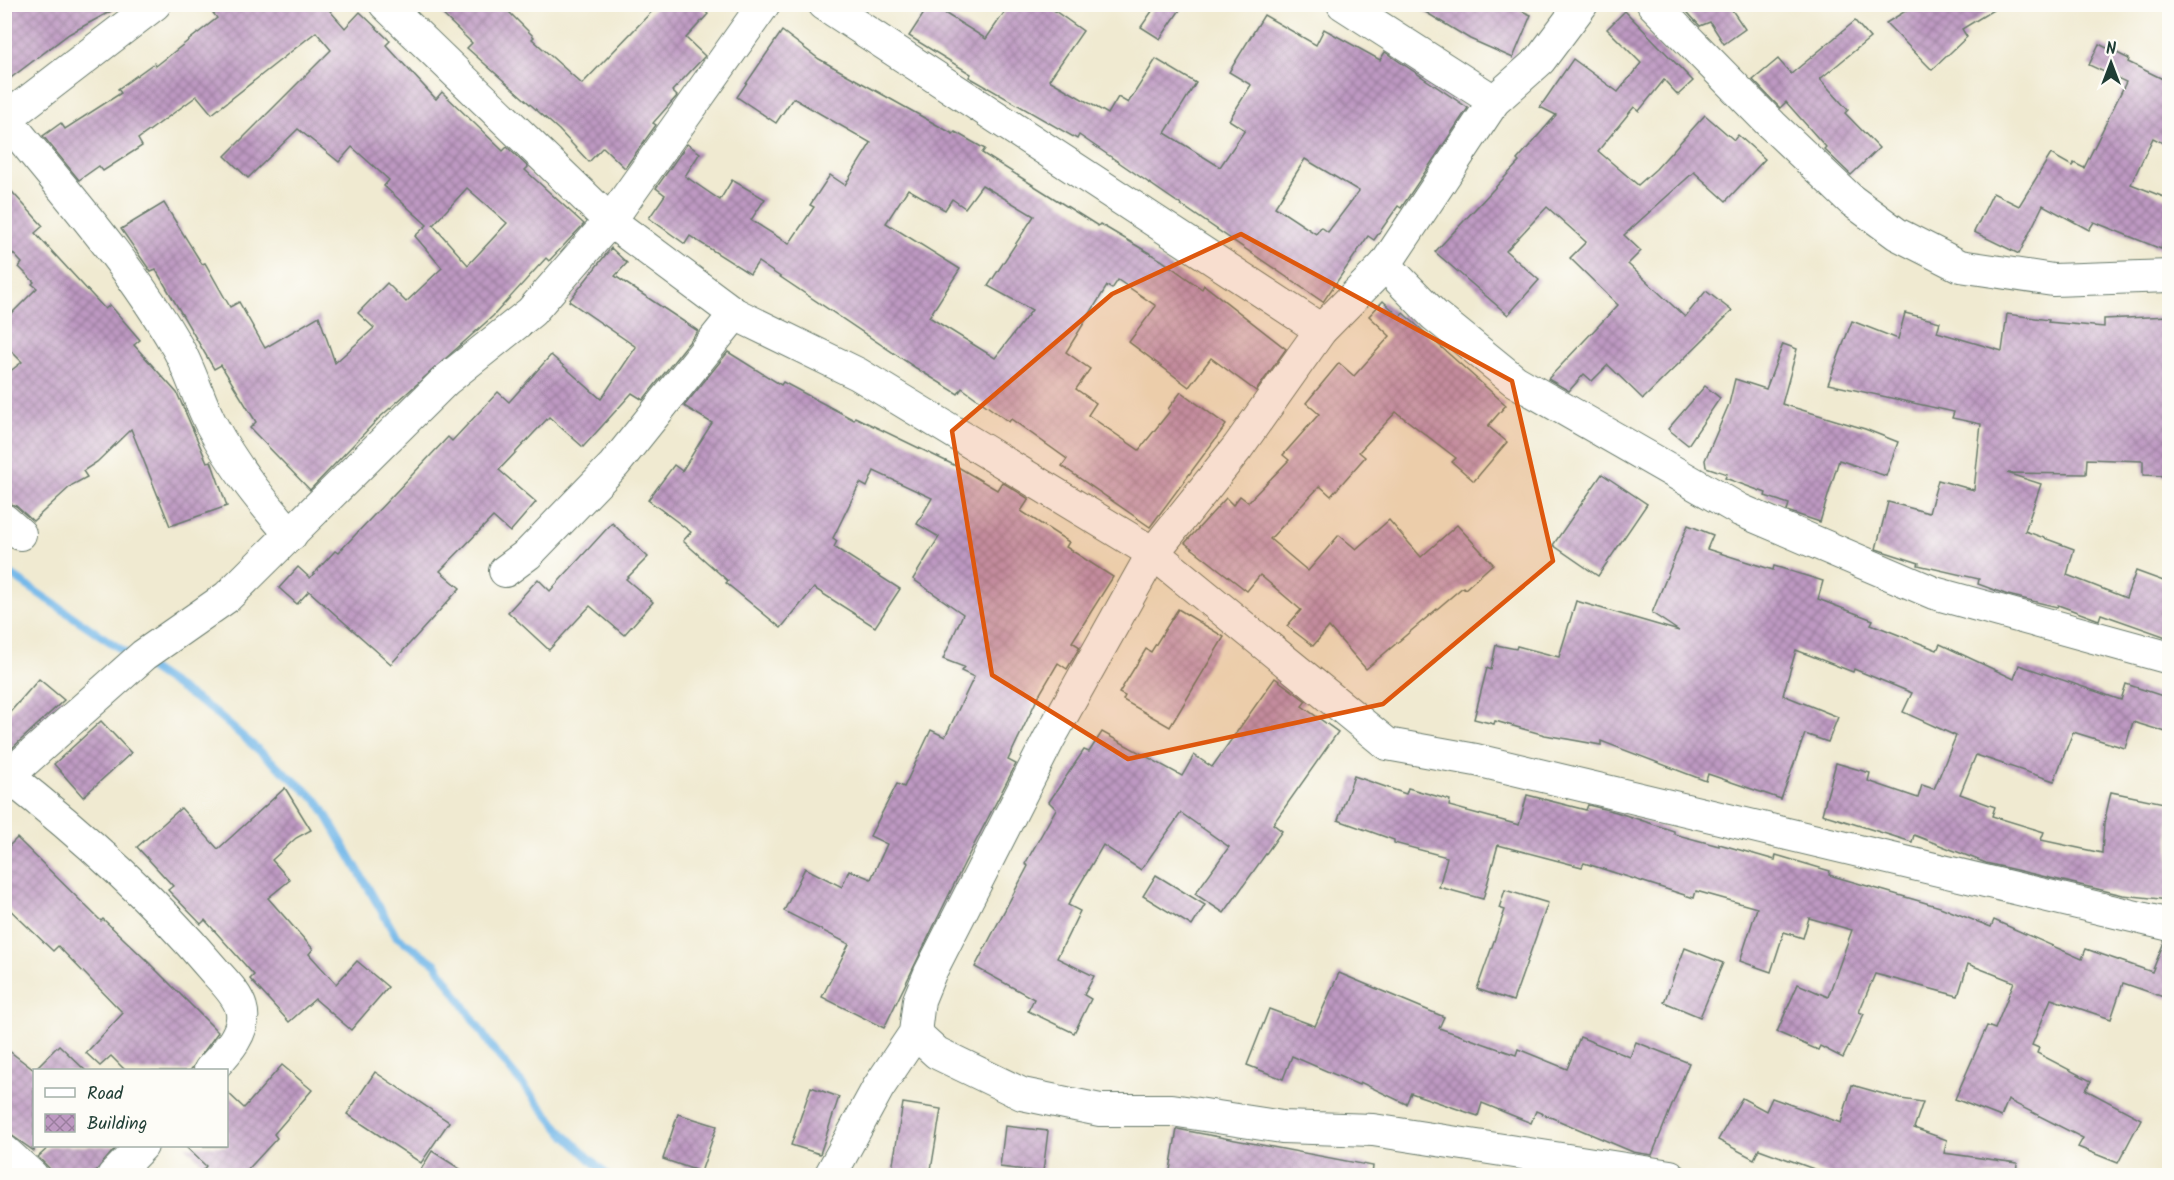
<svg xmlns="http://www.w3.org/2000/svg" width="2174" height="1180" font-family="Kalam,sans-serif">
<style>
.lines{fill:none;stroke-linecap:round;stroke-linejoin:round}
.stream{stroke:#73b8e9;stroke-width:8}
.building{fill:url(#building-cross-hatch);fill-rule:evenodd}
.street-casing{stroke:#687a6b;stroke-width:34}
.street{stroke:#fff;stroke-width:32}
.marked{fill:#de580e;fill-opacity:0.2;stroke:#de580e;stroke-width:4.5;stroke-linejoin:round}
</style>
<defs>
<pattern id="building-cross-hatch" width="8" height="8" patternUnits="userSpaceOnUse" patternTransform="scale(1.5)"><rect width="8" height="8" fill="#be99c2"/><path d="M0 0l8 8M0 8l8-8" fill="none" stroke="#9a7e9e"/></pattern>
</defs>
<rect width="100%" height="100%" fill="#fdfcf7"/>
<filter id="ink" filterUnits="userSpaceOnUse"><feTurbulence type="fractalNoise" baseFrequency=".0167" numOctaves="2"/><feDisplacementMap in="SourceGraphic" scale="12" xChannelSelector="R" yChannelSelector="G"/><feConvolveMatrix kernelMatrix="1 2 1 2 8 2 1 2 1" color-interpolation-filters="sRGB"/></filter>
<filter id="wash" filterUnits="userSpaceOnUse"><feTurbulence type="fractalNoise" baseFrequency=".008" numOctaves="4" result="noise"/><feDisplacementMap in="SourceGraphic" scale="24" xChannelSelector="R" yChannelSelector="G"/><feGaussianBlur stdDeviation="1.35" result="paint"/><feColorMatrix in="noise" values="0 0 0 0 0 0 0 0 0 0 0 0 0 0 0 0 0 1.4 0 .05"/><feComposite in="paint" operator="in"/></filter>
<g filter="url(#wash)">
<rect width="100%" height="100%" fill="#f0ead1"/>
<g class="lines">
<g class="stream">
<path d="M4 570 131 656"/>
<path d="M143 664 212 710 318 801 396 936 436 964 493 1049 562 1132 608 1176"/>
</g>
</g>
<g id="blocks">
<g class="building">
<path d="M16 4H124L69 34 4 83V13Z"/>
<path d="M206 4H324L345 28 360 12 390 41 386 45 436 99 442 92 503 151 507 147 528 167 525 170 584 224 549 261 546 258 493 316 378 419 310 490 250 428 256 422 221 365 214 369 156 270 151 272 121 229 164 203 202 264 205 263 230 307 239 302 265 348 319 316 335 363 374 328 358 313 387 283 406 302 442 268 415 236 427 225 384 186 389 180 352 147 339 162 298 129 248 178 225 156 331 50 316 32 212 114 197 96 138 139 142 146 103 171 99 166 79 180 43 136 61 123 65 129 121 93 118 89 154 63 156 66 217 18ZM467 188 507 223 468 265 433 225Z"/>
<path d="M432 4H501L534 37 532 39 582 84 659 4H697L708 14 686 38 705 56 672 91 677 96 653 123 656 125 625 168 603 147 589 162 559 130 467 48 472 43Z"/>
<path d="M930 4 986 39 1010 4H1045L1083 31 1049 80 1108 114 1118 97 1128 103 1156 59 1196 83 1165 133 1220 167 1245 130 1229 120 1251 85 1229 72 1264 15 1316 45 1324 29 1380 60 1385 52 1468 108 1401 208 1398 206 1374 240 1368 236 1323 302 1079 135 1077 139 969 77 971 74 909 36ZM1305 159 1359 191 1328 232 1321 227 1316 234 1275 207Z"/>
<path d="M1157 4H1184L1160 39 1141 27Z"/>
<path d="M1412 4H1506L1531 15 1513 58 1470 39Z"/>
<path d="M1680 4H1744L1732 10 1745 29 1724 44 1710 22 1700 26Z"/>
<path d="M1917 4H2003L1962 29 1967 37 1932 70 1886 23Z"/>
<path d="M1625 11 1693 81 1678 95 1664 80 1639 111 1634 107 1598 151 1638 185 1656 169 1705 115 1734 140 1738 135 1765 159 1726 201 1694 172 1624 235 1641 251 1628 264 1685 317 1706 291 1732 311 1643 399 1608 365 1592 381 1584 374 1569 391 1548 379 1618 305 1570 258 1586 242 1547 207 1506 251 1539 280 1508 315 1435 252 1519 162 1517 160 1556 115 1540 107 1573 59 1618 92 1641 63 1607 29Z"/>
<path d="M1855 21 1870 38 1820 79 1848 110 1845 113 1879 148 1851 175 1824 149 1826 147 1786 102 1780 108 1753 80 1778 59 1791 74Z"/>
<path d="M782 31 819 59 953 134 955 132 985 149 982 153 1098 226 1100 224 1161 260 1202 289 1204 285 1286 349 1256 391 1211 358 1189 387 1129 342 1156 306 1118 280 1112 289 1107 286 1066 352 1090 369 1076 389 1096 403 1088 415 1139 450 1170 411 1168 409 1181 392 1226 425 1150 527 1062 466 1067 459 1011 419 1009 422 962 388 958 394 916 368 758 262 750 274 690 236 685 244 649 218 665 195 656 188 687 144 700 153 685 176 720 200 732 180 765 199 751 220 789 244 814 207 810 205 830 175 845 185 871 143 793 98 776 123 737 97ZM982 185 1034 216 988 286 1032 310 995 358 929 317 960 269 886 223 908 189 945 210 952 199 965 208Z"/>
<path d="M2099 44 2129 59 2128 62 2169 82V146L2153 138 2131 184 2169 199V229L2161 249 2094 222 2089 230 2043 205 2019 254 1974 232 1993 193 2019 206 2051 154 2072 166 2074 163 2084 168 2126 82 2089 65Z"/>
<path d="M4 183 43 226 35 233 105 309 110 305 140 340 134 345 177 393 207 462 211 461 227 506 170 526 131 429 97 462 83 471 87 477 72 485 33 521 16 506 4 501V376L22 362 4 344V321L37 288 32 284 34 282 19 267 22 263 4 244Z"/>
<path d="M611 248 627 263 615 276 698 331 643 400 632 393 583 447 549 417 499 470 536 502 510 532 493 517 440 571 460 588 391 664 309 591 297 604 279 588 298 567 310 578 335 551 338 553 448 437 452 441 498 392 509 402 551 355 601 399 636 347 569 301Z"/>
<path d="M1383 301 1400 317 1403 313 1506 405 1488 426 1507 442 1474 481 1452 462 1456 458 1396 412 1359 452 1365 457 1331 496 1320 486 1270 539 1308 571 1339 535 1356 549 1389 520 1421 557 1457 525 1493 564 1465 589 1463 587 1366 669 1329 627 1313 646 1287 626 1301 610 1260 575 1247 591 1185 543 1226 498 1233 505 1240 496 1248 502 1289 460 1283 455 1319 414 1306 403 1339 363 1354 376 1390 336 1369 316Z"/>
<path d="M1905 313 1940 322 1937 332 2002 351 2007 314 2049 320 2048 322 2104 327V319L2169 316V476L2143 475V461L2087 459 2086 474 2007 473 2041 484 2025 531 2074 549 2067 575 2126 598 2136 571 2169 583V638L2101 614 2099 620 2058 605 2057 607 2008 595 1978 584 1979 579 1918 565 1919 563 1876 549 1888 502 1929 513 1938 480 1974 490 1981 424 1952 418 1954 412 1828 384 1852 321 1898 339Z"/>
<path d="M1783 344 1797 349 1782 404 1865 429 1898 442 1886 476 1839 460 1820 522 1787 511 1789 504 1765 496 1766 493 1725 478 1727 474 1706 467 1705 460 1729 404 1735 379 1766 389Z"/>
<path d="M728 352 781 385 783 382 854 420 855 417 958 467 997 490 1002 482 1029 499 1021 511 1069 542 1066 547 1113 577 1072 642 1080 647 1067 669 1058 663 1038 697 1008 760 1016 764 964 864 884 1028 822 997 849 944 784 911 805 868 842 887 849 870 871 879 887 844 870 836 897 784 904 787 931 730 945 737 974 677 961 671 964 667 943 659 963 614 913 579 939 537 917 524 932 498 874 471 867 487 860 483 833 538 837 541 834 547 900 589 875 627 814 588 781 628 726 583 728 581 683 541 691 532 648 500 674 465 682 471 712 423 684 406Z"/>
<path d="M1705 386 1720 398 1688 445 1668 429Z"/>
<path d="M1602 474 1647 504 1598 576 1553 545Z"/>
<path d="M612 523 648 557 626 579 653 602 624 635 590 606 549 650 508 612 538 579 550 591Z"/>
<path d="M1688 525 1713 535 1707 549 1773 570 1774 566 1823 581 1818 599 1873 620 1871 624 1937 650 1940 644 2014 679 2019 665 2121 700 2126 684 2169 698V733L2133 722 2125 748 2073 732 2054 781 1976 755 1960 794 1995 807 1992 816 2044 832 2041 840 2102 853 2104 823 2111 792 2169 804V900L2123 895 1986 863 1914 835 1912 842 1822 814 1836 763 1870 773 1868 781 1918 798 1922 785 1934 789 1956 736 1903 712 1912 693 1854 669 1853 672 1796 650 1783 695 1838 717 1828 742 1805 734 1781 799 1708 774 1706 781 1601 741V745L1545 735 1495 721 1494 724 1474 719 1487 668 1491 670 1496 645 1516 649 1517 646 1559 657 1576 601 1679 631 1652 613Z"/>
<path d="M1178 609 1224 637 1170 727 1123 700 1125 696 1119 693 1146 649 1151 652Z"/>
<path d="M1275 678 1306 701 1302 706 1338 732 1273 824 1282 831 1224 913 1195 894 1229 847 1181 813 1141 870 1103 845 1068 905 1080 911 1057 958 1094 976 1084 995 1091 999 1074 1033 1028 1011 1034 999 975 967 1028 866 1025 864 1056 809 1049 802 1084 750 1089 752 1102 732 1182 776 1194 755 1212 767Z"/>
<path d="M39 679 64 700 9 751 4 747V719Z"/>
<path d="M101 721 131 753 83 797 54 764Z"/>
<path d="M1354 776 1406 794 1408 788 1450 800 1449 806 1519 825 1527 795 1586 810 1588 805 1616 812 1674 831V834L1719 846V844L1775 860 1776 855 1830 871 1829 875 1940 907 1991 927 1994 920 2082 959 2086 949 2152 972 2164 942H2169V999L2123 983 2111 1019 2051 999 2032 1045 2039 1048 2037 1053 2091 1081 2086 1090 2141 1119 2118 1163 2078 1147 2083 1138 2008 1100 2001 1117 1955 1099 1987 1026 1995 1029 2014 982 1968 964 1958 996 1875 974 1859 1012 1864 1014 1843 1058 1820 1046 1818 1050 1777 1032 1798 984 1828 997 1852 930 1809 918 1803 938 1784 932 1771 972 1740 961 1757 908 1696 891 1694 898 1584 863 1582 867 1498 845 1483 899 1439 887 1447 857 1394 843V840L1338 820Z"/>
<path d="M285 788 311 830 296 838 272 860 290 880 268 898 313 949 309 954 336 984 357 961 388 987 351 1030 315 999 289 1022 250 979 254 975 205 920 201 924 168 890 173 886 137 847 181 808 218 849Z"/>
<path d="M17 838 101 921 103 919 146 960 218 1032 190 1071H126L111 1056 100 1066 86 1053 123 1013 58 946 53 951 4 904V851Z"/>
<path d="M1156 875 1205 905 1192 926 1143 896Z"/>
<path d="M1505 890 1548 903 1513 1001 1477 989 1505 910 1499 908Z"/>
<path d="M1685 948 1723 963 1700 1017 1664 1002Z"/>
<path d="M1339 973 1444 1017 1439 1028 1516 1055 1518 1049 1567 1069 1580 1037 1630 1057 1636 1042 1689 1063 1652 1155 1633 1152 1536 1111 1531 1123 1482 1103 1478 1116 1411 1093 1406 1104 1360 1082 1359 1085 1292 1056 1283 1079 1247 1065 1269 1009 1315 1026Z"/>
<path d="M59 1045 86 1071H34V1151L4 1130V1047L34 1070Z"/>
<path d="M282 1065 312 1090 274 1134 277 1138 242 1176H198L206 1166 185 1146H226V1091L244 1108Z"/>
<path d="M375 1072 449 1122 421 1163 347 1114Z"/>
<path d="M1852 1085 1901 1099 1923 1102 1914 1128 1947 1140 1944 1153 2017 1163 2016 1176H1833L1759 1149 1754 1159 1718 1140 1742 1098 1766 1111 1772 1098 1841 1123Z"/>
<path d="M811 1087 839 1097 820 1154 791 1145Z"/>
<path d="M903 1103 941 1109 930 1176H891Z"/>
<path d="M678 1114 717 1126 701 1172 663 1159Z"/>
<path d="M1005 1126 1048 1131 1043 1172 1000 1167Z"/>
<path d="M1177 1129 1373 1166 1372 1176H1169Z"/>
<path d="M50 1146H117L92 1176H57L38 1157Z"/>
<path d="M432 1151 471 1176H417Z"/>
</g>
</g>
</g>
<g filter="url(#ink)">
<use href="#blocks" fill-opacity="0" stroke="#687a6b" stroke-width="1.5"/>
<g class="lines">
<g class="street-casing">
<g id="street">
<path d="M385 4 610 221 735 314 858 374 1153 553 1387 744 1476 760 2170 925"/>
<path d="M824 4 1321 330"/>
<path d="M1343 4 1494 101"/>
<path d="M1653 4 1772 125 1851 200 1897 234 1960 266 2053 280 2170 276"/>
<path d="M6 119C65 192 129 263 176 345 191 370 198 399 211 424 234 467 260 499 291 535"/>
<path d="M4 120 155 4"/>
<path d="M1385 265 1434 315 1515 381 1740 510 1934 593 2170 658"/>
<path d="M4 520 20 534"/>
<path d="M505 571 528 554 614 465 735 314"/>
<path d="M4 773C78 831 151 896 211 967 221 979 237 993 241 1008 248 1031 224 1055 210 1070"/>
<path d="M8 776 144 655 227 597 446 380 531 312 610 221 764 4"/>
<path d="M915 1033 937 1053 1022 1094 1100 1110H1172L1282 1127 1373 1130 1670 1176"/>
<path d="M4 1151 32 1176"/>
<path d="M113 1176 142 1146"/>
<path d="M830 1176 878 1088 915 1033 919 1000 930 973 1049 739 1153 553 1238 447 1321 330 1385 265 1494 101 1540 60 1582 4"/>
</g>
</g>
<use href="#street" class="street"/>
</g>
</g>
<path class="marked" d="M1241 234 1512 381 1553 561 1383 704 1128 759 992 675 952 431 1112 294Z"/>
<rect width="2174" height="1180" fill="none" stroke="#fdfcf7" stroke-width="24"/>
<rect x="33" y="1069" width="195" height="78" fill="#fdfcf7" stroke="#a4b0a9" stroke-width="1.5"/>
<rect x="45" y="1088" width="30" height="9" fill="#ffffff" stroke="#a4b0a9" stroke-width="1.5"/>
<text x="87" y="1099" font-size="18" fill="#1f3d34">Road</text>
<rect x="45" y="1114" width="30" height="18" fill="url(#building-cross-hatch)" stroke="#a4b0a9" stroke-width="1.5"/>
<text x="87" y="1129" font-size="18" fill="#1f3d34">Building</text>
<g transform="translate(2111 63)" stroke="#fdfcf7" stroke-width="4.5" paint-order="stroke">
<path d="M0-4.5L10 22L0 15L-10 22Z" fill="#1f3d34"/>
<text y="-9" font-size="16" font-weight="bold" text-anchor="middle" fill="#1f3d34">N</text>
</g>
</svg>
